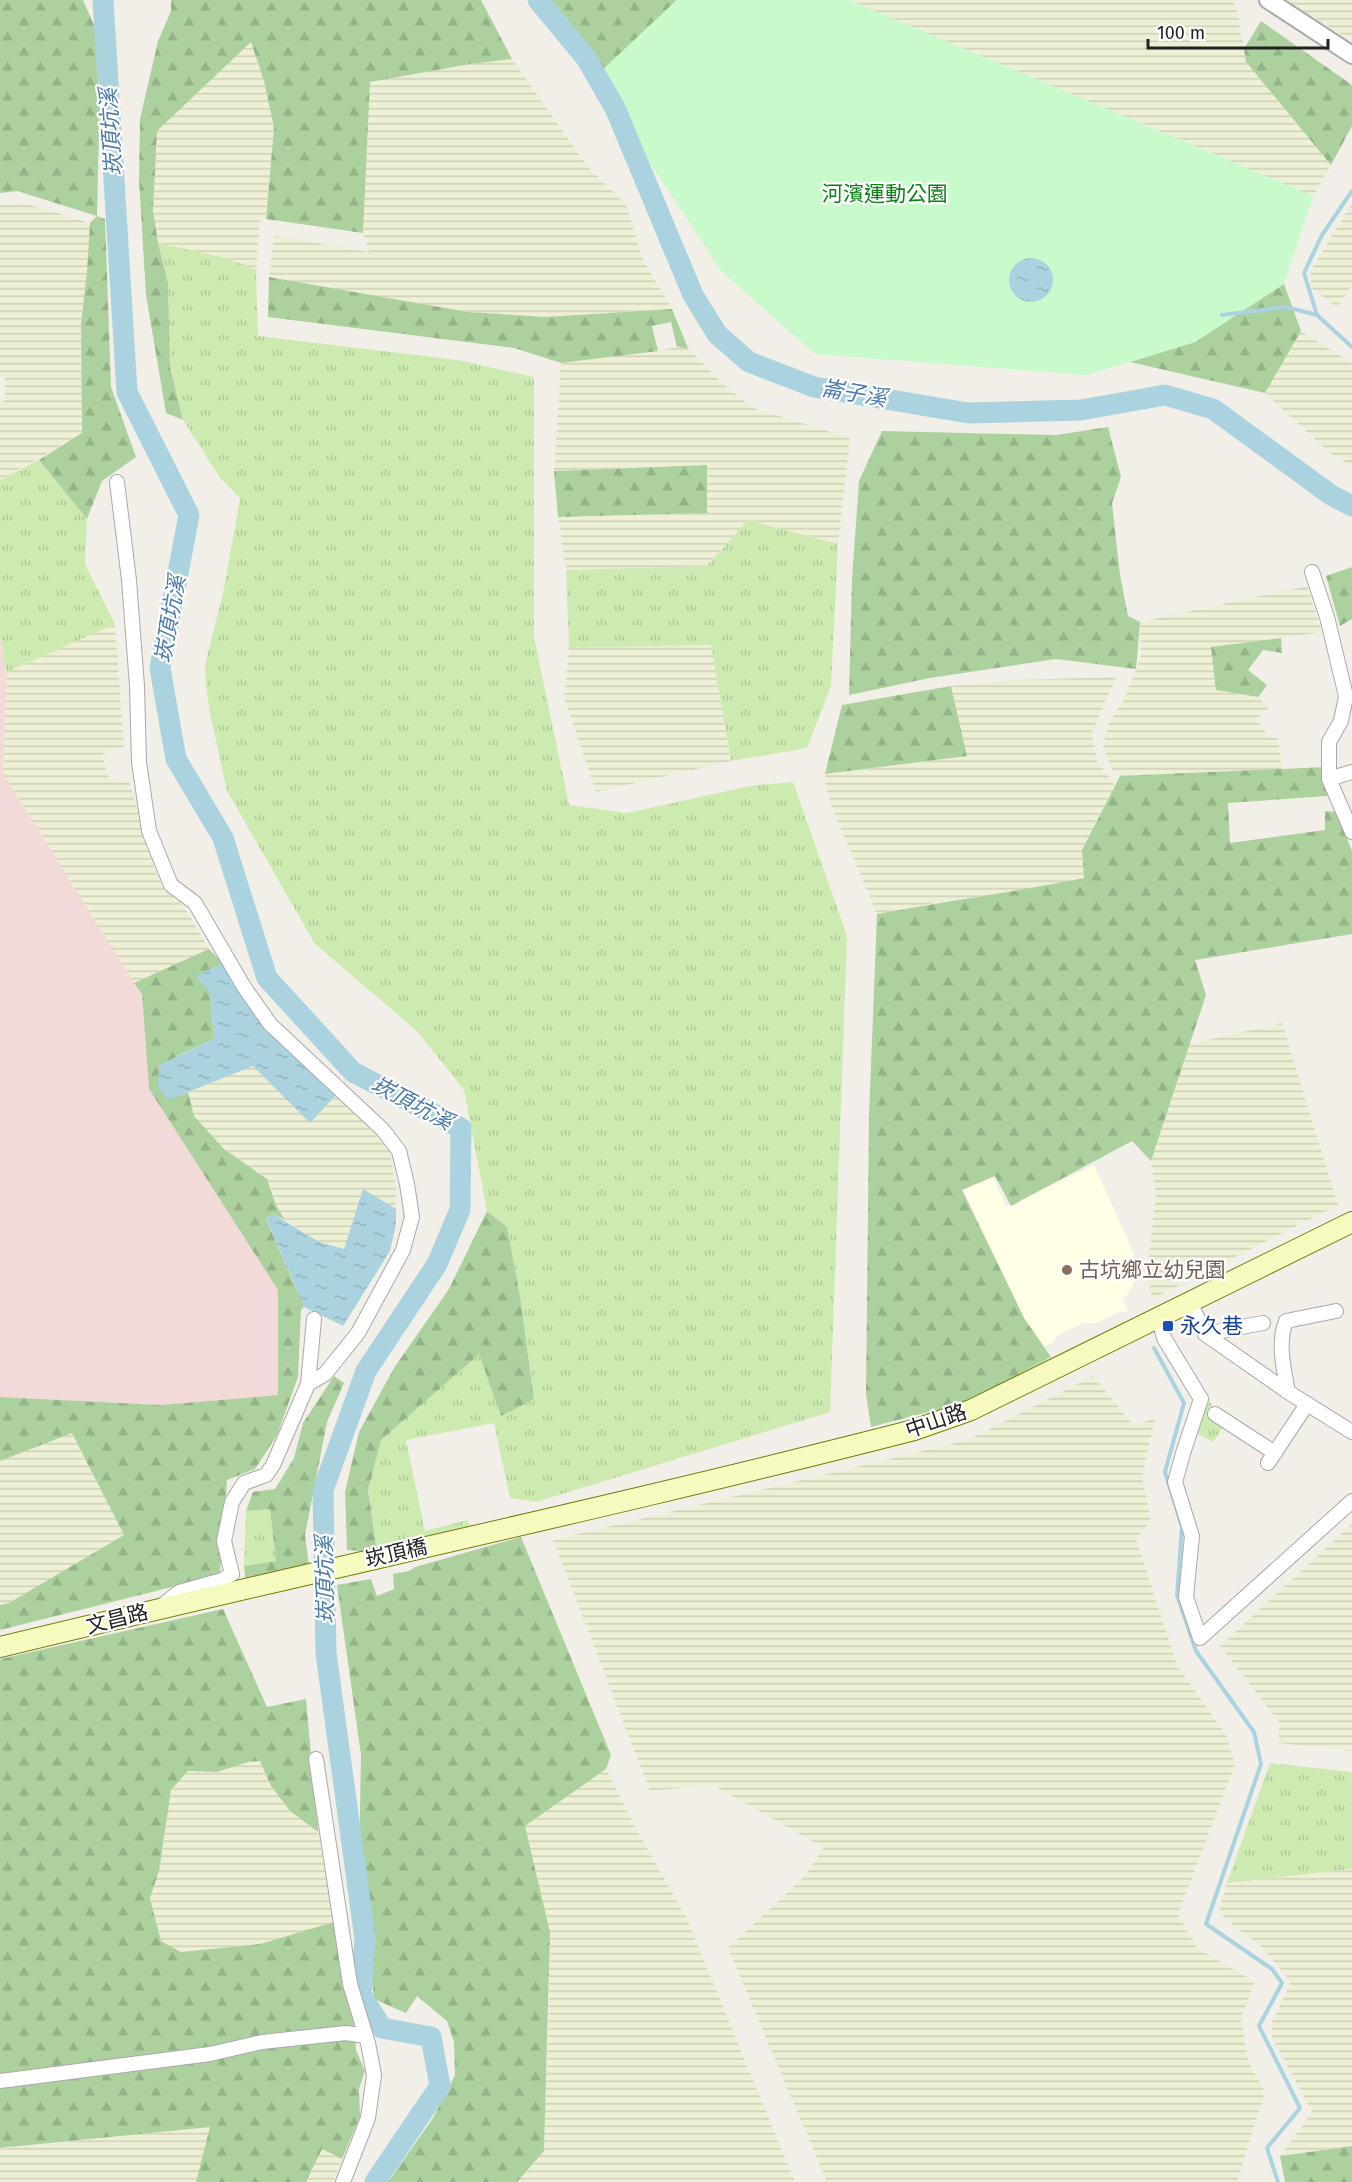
<svg xmlns="http://www.w3.org/2000/svg" width="1352" height="2182" font-family="'Fira Sans','Noto Sans TC',sans-serif">
<style>
.commercial{fill:#f2dad9}
.education{fill:#ffffe5}
.farmland{fill:url(#farmland-rules)}
.grass{fill:url(#grass-tufts)}
.forest{fill:url(#forest-firs)}
.park{fill:#c8facc}
.water{fill:url(#water-ripples)}
.lines{fill:none;stroke-linecap:round;stroke-linejoin:round}
.stream{stroke:#aad3df;stroke-width:4}
.river{stroke:#aad3df;stroke-width:21}
.minor-casing{stroke:#a9a9a9;stroke-width:16}
.tertiary-casing{stroke:#a9a9a9;stroke-width:20}
.secondary-casing{stroke:#707d05;stroke-width:22}
.minor{stroke:#fff;stroke-width:14}
.tertiary{stroke:#fff;stroke-width:16}
.secondary{stroke:#f7fabf;stroke-width:20}
.education-dot{fill:#8d6e63;stroke:#fff;stroke-width:2}
.transit-dot{fill:#1a4fb4;stroke:#fff;stroke-width:2}
.labels{text-anchor:middle;dominant-baseline:central;stroke-width:4.5;stroke-linejoin:round;paint-order:stroke}
.park-label{font-size:21px;fill:#0c8416;stroke:#fff}
.education-label{font-size:21px;fill:#785e54;stroke:#fff;text-anchor:start}
.transit-label{font-size:21px;fill:#164399;stroke:#fff;text-anchor:start}
.street-label{font-size:21px;fill:#222;stroke:#fff}
.water-label{font-size:22px;font-style:italic;fill:#4a7aab;stroke:#fff}
</style>
<defs>
<pattern id="farmland-rules" width="6" height="5" patternUnits="userSpaceOnUse" patternTransform="scale(1.5)"><rect width="6" height="5" fill="#eef0d5"/><path d="M0 2.5h6" fill="none" stroke="#ccceb7"/></pattern>
<pattern id="grass-tufts" width="24" height="20" patternUnits="userSpaceOnUse" patternTransform="scale(1.5)"><rect width="24" height="20" fill="#cdebb0"/><path d="M3 7l-1-3M5 7V3M7 7l1-3M15 17l-1-3M17 17v-4M19 17l1-3" fill="none" stroke="#b0c997"/></pattern>
<pattern id="forest-firs" width="22" height="20" patternUnits="userSpaceOnUse" patternTransform="scale(1.5)"><rect width="22" height="20" fill="#add19e"/><path d="M5 1l3.5 6h-7zM16 11l3.5 6h-7z" fill="#95b388"/></pattern>
<pattern id="water-ripples" width="26" height="14" patternUnits="userSpaceOnUse" patternTransform="scale(1.5)"><rect width="26" height="14" fill="#aad3df"/><path d="M2 4q2-2 4 0t4 0M15 11q2-2 4 0t4 0" fill="none" stroke="#92b5bf"/></pattern>
</defs>
<rect width="100%" height="100%" fill="#f2efe9"/>
<path class="commercial" d="M0 638 7 672 3 773 142 994 149 1089 278 1290V1395L161 1405 0 1397Z"/>
<path class="education" d="M1094 1165 1134 1254 1133 1286 1123 1300 1128 1311 1119 1312 1097 1323H1083L1058 1335 1052 1343 1039 1349 963 1190 993 1176 1006 1207Z"/>
<g class="farmland">
<path d="M849 0H1229L1236 5 1246 62 1331 165 1313 196Z"/>
<path d="M1286 0H1352V41Z"/>
<path d="M251 41 264 81 274 128 266 219 260 220 256 270 226 258 158 243 153 210 157 131Z"/>
<path d="M512 59 588 167 626 204 643 260 672 309 545 317 468 312 269 277 274 236 369 252 363 233 370 82 470 64Z"/>
<path d="M25 203 90 223 87 271 81 324 82 434 0 480V403L5 400V376L0 378V205Z"/>
<path d="M1352 203V285L1337 307 1311 288V270Z"/>
<path d="M1301 331 1352 363V466L1331 454 1265 393Z"/>
<path d="M677 347 688 348 722 383 753 408 850 438 838 544 748 520 707 566 566 570 558 517 707 513V465L554 471 561 363 658 351Z"/>
<path d="M1307 586 1322 632 1211 648 1216 690 1258 697 1269 708 1256 719 1269 737 1278 738 1282 770 1120 776 1112 770 1103 746 1108 725 1124 699 1141 657 1140 622Z"/>
<path d="M115 624 124 747 102 754 109 779 129 781 157 877 188 913 209 949 134 983 3 773 7 672Z"/>
<path d="M711 645 731 761 596 792 564 697 569 648Z"/>
<path d="M1116 677 1092 732 1097 761 1115 785 1082 850 1085 878 1030 889 940 902 877 914 833 810 826 788 825 774 967 756 951 686 1012 680Z"/>
<path d="M1282 1023 1338 1205 1152 1299 1147 1271 1156 1195 1151 1161 1190 1044Z"/>
<path d="M253 1066 310 1122 337 1094 390 1151 396 1187V1209L363 1190 345 1249 319 1242 285 1220 276 1205 267 1179 224 1149 194 1116 188 1092Z"/>
<path d="M1093 1376 1135 1427 1156 1416 1142 1476 1151 1521 1136 1539 1177 1665 1226 1735 1235 1765 1178 1914 1197 1948 1255 1982 1241 2018 1248 2061 1265 2092 1237 2182H827L728 1948 804 1877 824 1848 713 1785 650 1791 553 1540 968 1440Z"/>
<path d="M72 1433 124 1535 9 1603 0 1605V1461Z"/>
<path d="M1352 1524V1751L1279 1743V1722L1220 1646Z"/>
<path d="M260 1761 271 1786 290 1811 318 1832 334 1922 260 1944 181 1952 161 1941 150 1898 159 1871 171 1790 188 1771 217 1772 248 1762Z"/>
<path d="M606 1769 638 1832 687 1919 795 2182H517L544 2151 549 2005 550 1932 525 1826Z"/>
<path d="M1352 1869V2146L1280 2156 1312 2112 1272 2037V2022L1291 1982 1261 1946 1234 1926 1219 1912 1227 1883Z"/>
<path d="M211 2126 196 2182H0V2149Z"/>
<path d="M322 2149 342 2159 333 2182H306Z"/>
</g>
<g class="grass">
<path d="M158 243 226 258 256 270 258 336 458 360 534 377V637L569 805 627 813 755 785 793 782 847 936 830 1412 536 1502 510 1498 494 1423 406 1440 425 1531 467 1520 471 1530 377 1552 368 1490 381 1440 479 1353 534 1399 520 1296 507 1227 487 1211 464 1090 417 1031 315 944 227 791 210 713 206 685 205 665 224 589 240 498 220 478 183 420 170 367 168 283Z"/>
<path d="M39 460 87 519 85 564 115 624 7 672 0 638V480Z"/>
<path d="M748 520 838 544 831 686 807 748 731 761 711 645 569 648 566 570 707 566Z"/>
<path d="M1205 1400 1212 1404 1209 1420 1223 1427 1213 1442 1196 1433Z"/>
<path d="M270 1509 276 1561 244 1566 246 1511Z"/>
<path d="M1270 1763 1352 1772V1869L1227 1883Z"/>
</g>
<g class="forest">
<path d="M0 0H83L97 32 100 87 97 216 105 219 111 387 136 457 102 481 87 519 39 460 82 433 81 324 87 271 90 223 97 216 17 191 0 193Z"/>
<path d="M171 0H481L512 59 470 64 370 82 363 233 266 219 274 128 264 81 251 42 157 131 153 210 158 243 168 283 170 367 183 420 166 413 146 295 139 180 140 119 158 41 171 11Z"/>
<path d="M546 0H677L594 78Z"/>
<path d="M1261 21 1352 85V126L1331 165 1246 62 1244 49Z"/>
<path d="M269 277 468 312 545 317 672 309 688 348 677 347 671 322 652 326 658 351 561 363 514 348 268 317Z"/>
<path d="M1284 284 1301 331 1265 393 1130 362 1195 342Z"/>
<path d="M1108 427 1121 477 1112 503 1120 575 1128 616 1140 622 1136 669 1056 659 930 678 849 695 852 579 859 481 882 431 1056 435Z"/>
<path d="M707 465V513L558 517 554 471Z"/>
<path d="M1352 567V619L1340 626 1326 576Z"/>
<path d="M1281 638 1282 653 1263 650 1248 670 1267 685 1258 697 1216 690 1211 647Z"/>
<path d="M951 686 967 756 825 774 842 705Z"/>
<path d="M1325 767 1327 796 1228 803 1230 843 1325 830V811L1336 812 1352 851V934L1195 960 1206 995 1151 1161 1132 1141 1011 1206 995 1176 962 1190 1024 1318 1051 1357 966 1402 871 1427 866 1394 869 1116 877 914C946 901 1015 892 1084 878L1082 850 1120 776Z"/>
<path d="M209 949 223 963 210 993 214 1039 177 1056 168 1100 188 1092 194 1116 224 1149 267 1179 276 1205 285 1220 273 1214 266 1219 304 1307 301 1310 298 1377 277 1435 255 1469 227 1480 220 1575 0 1630V1605L9 1603 124 1535 72 1433 0 1461V1397L161 1405 278 1395V1290L149 1089 142 994 134 983Z"/>
<path d="M487 1211 507 1227 520 1296 534 1399 501 1416 479 1354 381 1440 368 1490 377 1552 347 1550 345 1492 359 1432 394 1368 449 1289Z"/>
<path d="M334 1376 344 1383 327 1422 305 1535 309 1566 246 1585 244 1566 276 1561 270 1509 246 1511 253 1492 275 1489 294 1458 303 1423Z"/>
<path d="M521 1537 611 1755 606 1769 525 1826 550 1932 544 2151 517 2182H388L433 2118 455 2075 454 2042 447 2021 417 1996 406 2013 374 1999 359 1866 361 1755 337 1585 371 1579 377 1596 394 1589 393 1574 409 1571 415 1567Z"/>
<path d="M223 1609 267 1707 306 1699 318 1832 290 1811 271 1786 260 1761 248 1762 217 1772 188 1771 171 1790 159 1871 150 1898 161 1941 181 1952 260 1944 334 1922 353 2015 356 2050 365 2071 359 2089 360 2116 342 2159 322 2149 306 2182H196L210 2127 0 2148V1659Z"/>
<path d="M1352 2146V2182H1285L1280 2156Z"/>
</g>
<path class="park" d="M677 0H849L1313 196 1284 284 1195 342 1086 375 815 354 722 272 594 78Z"/>
<g class="water">
<circle cx="1031" cy="280" r="22"/>
<path d="M223 963 337 1094 310 1123 253 1066 168 1100 158 1087 159 1065 214 1039 210 993 196 976Z"/>
<path d="M363 1189 396 1209V1224L390 1251 343 1326 304 1307 266 1218 273 1214 319 1242 344 1249Z"/>
</g>
<g class="lines">
<g class="stream">
<path d="M1352 191 1322 235 1304 273 1317 315 1352 347"/>
<path d="M1222 315 1286 307 1317 315"/>
<path d="M1154 1348 1184 1403 1165 1472 1182 1527 1177 1595 1196 1651 1254 1732 1261 1764 1206 1924 1272 1969 1282 1983 1259 2026 1300 2108 1267 2148 1278 2182"/>
</g>
<g class="river">
<path d="M103 0 127 392 189 515 160 668 176 759 223 838 267 978 353 1072 461 1128 460 1210 437 1264 366 1371 323 1490 326 1653 365 1939 361 1995 382 2028 431 2037 440 2086 375 2182"/>
<path d="M538 0 586 58 615 108 693 295 717 334 749 362 814 387 968 413 1081 410 1165 395 1213 409 1331 495 1352 506"/>
</g>
<g class="minor-casing">
<g id="minor">
<path d="M117 482 129 580 137 686 139 762 149 831 171 885 195 903 244 987 270 1024 383 1130 399 1151 407 1184 412 1217 403 1250 358 1333 325 1374 308 1384"/>
<path d="M1312 572 1327 617 1346 696 1341 721 1329 742V779L1352 832"/>
<path d="M1329 779 1352 772"/>
<path d="M1190 1302 1205 1334 1288 1392 1352 1432"/>
<path d="M1159 1319 1164 1338 1201 1399 1184 1450 1175 1482 1192 1536 1186 1597 1200 1638 1352 1501"/>
<path d="M1205 1334 1263 1323"/>
<path d="M1288 1392C1284 1369 1277 1344 1286 1321L1336 1311"/>
<path d="M1215 1414 1275 1453"/>
<path d="M1268 1463 1307 1404"/>
<path d="M160 1607 179 1592 222 1580 232 1574 224 1541 232 1502 244 1483 266 1475 273 1465 308 1384 314 1319"/>
<path d="M316 1759 350 1984 368 2043 374 2075 368 2118 343 2182"/>
<path d="M0 2081 210 2054 262 2042 346 2033 365 2036"/>
</g>
</g>
<g class="tertiary-casing">
<path id="tertiary" d="M1268 0 1352 55"/>
</g>
<g class="secondary-casing">
<path id="secondary" d="M0 1647C304 1573 610 1508 914 1430L971 1410 1352 1222"/>
</g>
<use href="#minor" class="minor"/>
<use href="#tertiary" class="tertiary"/>
<use href="#secondary" class="secondary"/>
</g>
<circle class="education-dot" cx="1067" cy="1270" r="6"/>
<rect class="transit-dot" x="1162" y="1320" width="12" height="12" rx="3"/>
<g class="labels">
<g class="park-label">
<text x="885" y="194">河濱運動公園</text>
</g>
<g class="education-label">
<text x="1079" y="1270">古坑鄉立幼兒園</text>
</g>
<g class="transit-label">
<text x="1180" y="1326">永久巷</text>
</g>
<g class="street-label">
<text transform="translate(936 1421) rotate(-19)">中山路</text>
<text transform="translate(396 1553) rotate(-13)">崁頂橋</text>
<text transform="translate(117 1619) rotate(-14)">文昌路</text>
</g>
<g class="water-label">
<text transform="translate(111 132) rotate(-94)">崁頂坑溪</text>
<text transform="translate(854 393) rotate(10)">崙子溪</text>
<text transform="translate(170 619) rotate(-80)">崁頂坑溪</text>
<text transform="translate(412 1103) rotate(28)">崁頂坑溪</text>
<text transform="translate(325 1580) rotate(-91)">崁頂坑溪</text>
</g>
</g>
<path d="M1148 39v9h180v-9" fill="none" stroke="#222222" stroke-width="3"/>
<text x="1157" y="39" font-size="18" fill="#222222" stroke="#ffffff" stroke-width="4.5" paint-order="stroke">100 m</text>
</svg>
